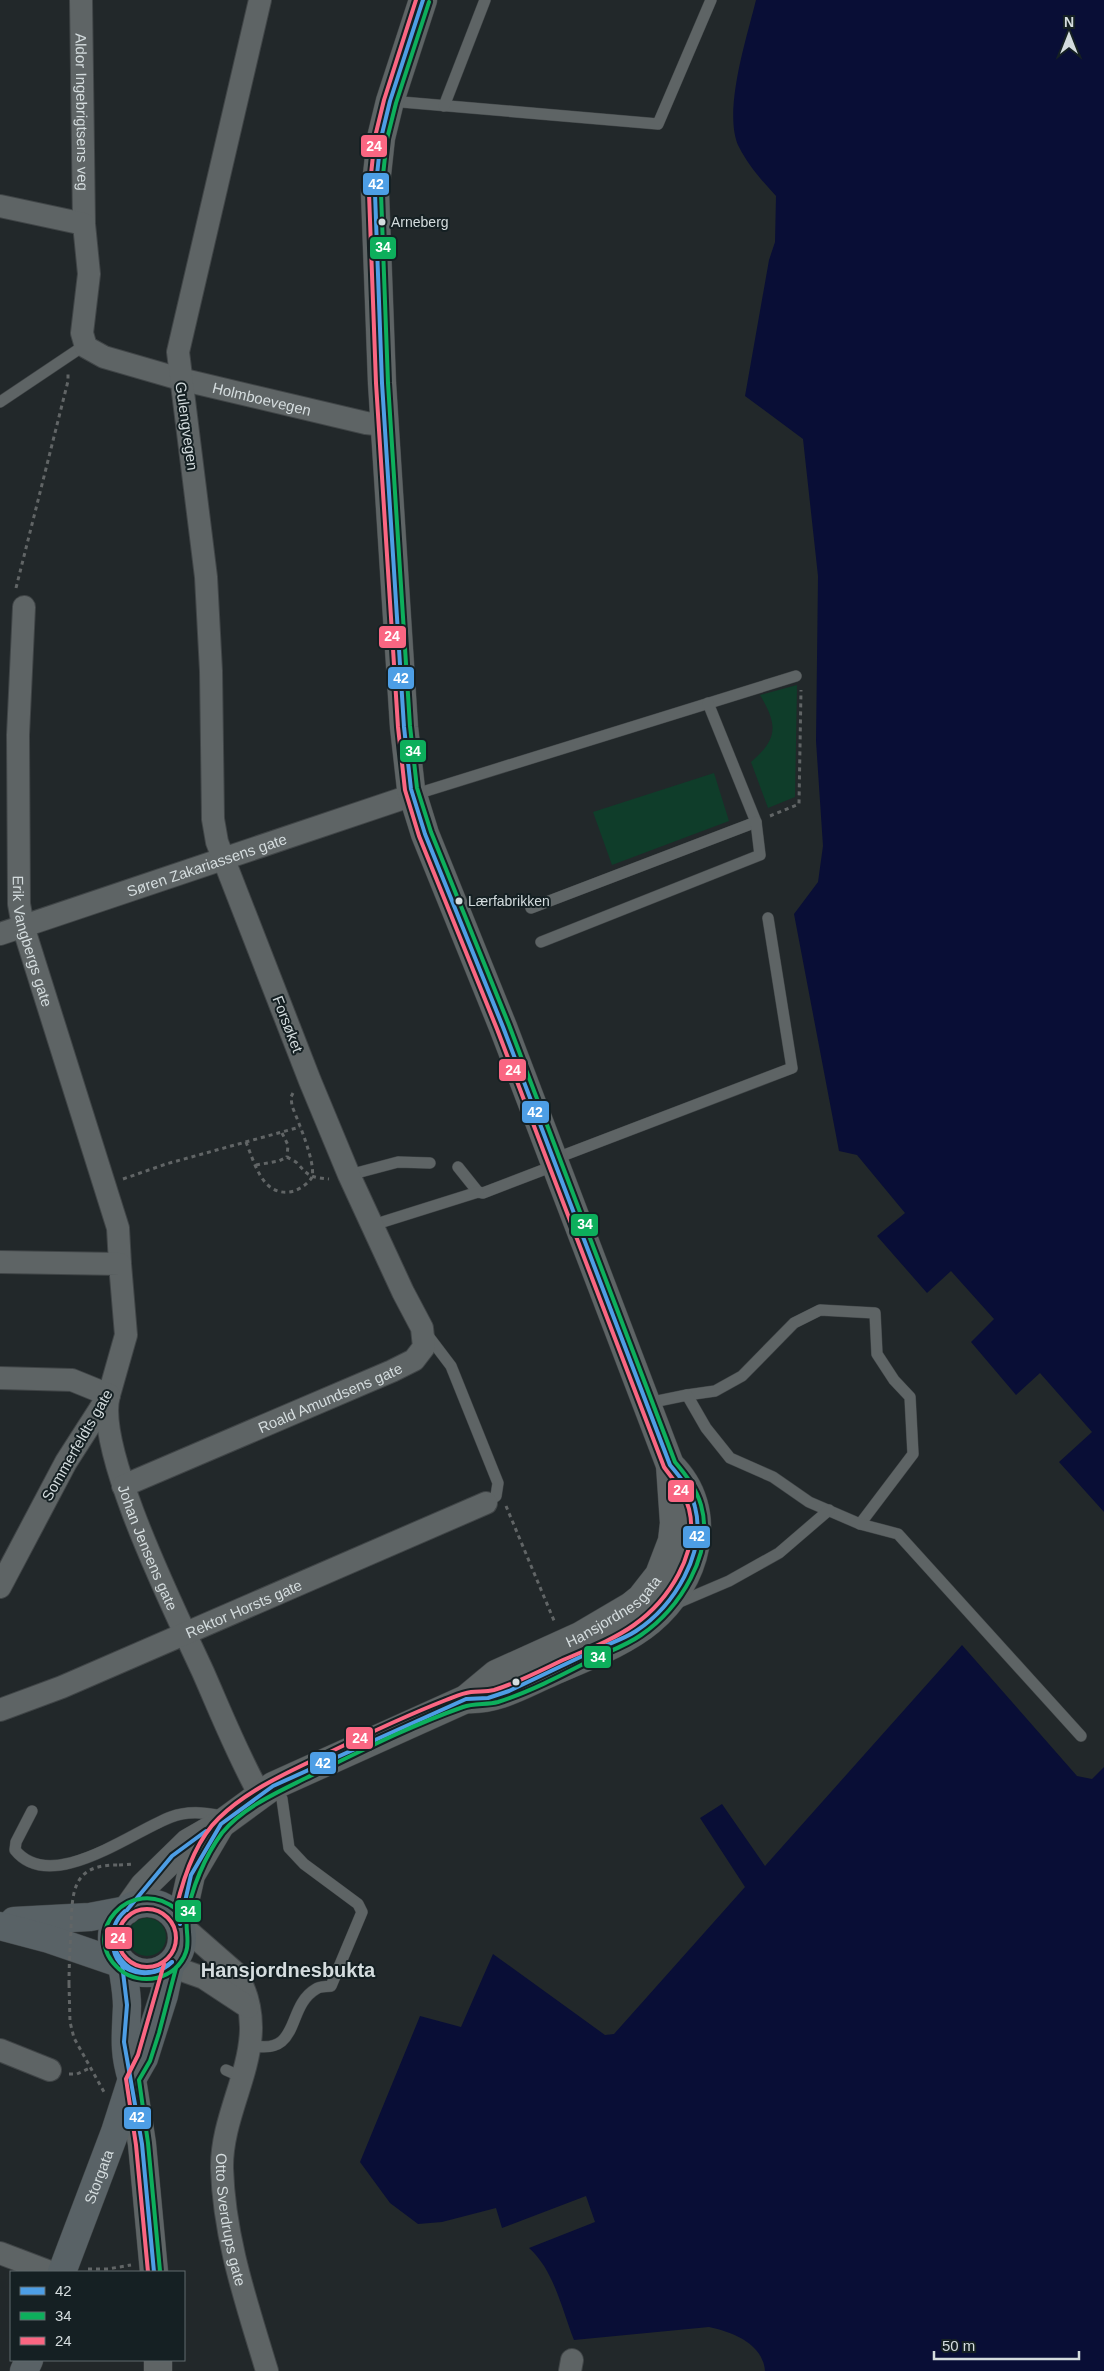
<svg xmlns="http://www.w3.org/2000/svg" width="1104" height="2371" font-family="Helvetica,sans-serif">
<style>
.green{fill:#0f3d2a}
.water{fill:#090e36}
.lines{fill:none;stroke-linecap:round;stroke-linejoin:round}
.service-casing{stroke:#404547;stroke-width:12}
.minor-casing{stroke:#404547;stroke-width:24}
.tertiary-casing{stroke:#404547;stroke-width:29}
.primary-casing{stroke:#404547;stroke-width:29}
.path{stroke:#616566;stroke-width:3;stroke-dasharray:4 4;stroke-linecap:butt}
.service{stroke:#5e6465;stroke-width:11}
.minor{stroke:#5e6465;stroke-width:22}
.tertiary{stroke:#5e6465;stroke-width:28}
.primary{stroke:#596266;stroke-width:28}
.path-bridge{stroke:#616566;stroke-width:3;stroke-dasharray:4 4;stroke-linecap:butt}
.bus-1-casing{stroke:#152023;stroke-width:8}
.bus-2-casing{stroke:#152023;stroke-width:8}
.bus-3-casing{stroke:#152023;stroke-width:8}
.bus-1{stroke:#4d9ee5;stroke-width:4}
.bus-2{stroke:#0daf5c;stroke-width:4}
.bus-3{stroke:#fa6682;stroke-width:4}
.bus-dot{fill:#d4dcde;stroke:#152023;stroke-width:2}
.labels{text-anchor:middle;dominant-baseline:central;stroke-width:4;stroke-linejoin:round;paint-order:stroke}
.bus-label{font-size:14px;fill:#d4dcde;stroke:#152023;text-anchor:start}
.street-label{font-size:15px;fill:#d4dcde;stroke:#152023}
.district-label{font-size:20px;font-weight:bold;fill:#d4dcde;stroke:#152023}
.line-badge{stroke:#152023;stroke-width:2}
.badge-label{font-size:14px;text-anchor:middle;font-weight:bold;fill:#fff}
</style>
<rect width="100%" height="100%" fill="#22282a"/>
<g class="green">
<path d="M797 685 795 797 768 808 751 762C778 739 778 725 760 695Z"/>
<path d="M714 773 729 821 612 865 593 812Z"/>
<circle cx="147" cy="1937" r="19"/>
</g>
<g class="water">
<path d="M756 0H1104V1512L1059 1462 1092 1432 1040 1373 1016 1395 971 1342 994 1319 951 1271 927 1293 877 1236 905 1213 857 1155 839 1151 794 914 818 882 823 846 816 741 818 576 803 439 745 396 769 260 775 242 776 196C763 182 748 165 739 147 722 113 747 37 756 0Z"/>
<path d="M962 1645 1077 1776 1092 1779 1104 1767V2371H765C763 2344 733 2332 709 2327L574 2340C562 2310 554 2270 529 2248L595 2222 586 2196 502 2228 496 2208 442 2222 418 2224 390 2203 360 2162 420 2016 461 2027 493 1954 605 2035 614 2034 745 1887 700 1818 722 1804 765 1866Z"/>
</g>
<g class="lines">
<g class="service-casing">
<g id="service">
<path d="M390 101 658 124 711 0"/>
<path d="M444 106 485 0"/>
<path d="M0 402 85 345"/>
<path d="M413 795 796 676"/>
<path d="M531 908 756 822 708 703"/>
<path d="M541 942 760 855 756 822"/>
<path d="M554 1159 792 1068 768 918"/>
<path d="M458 1167 478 1192 483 1193 556 1165"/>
<path d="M349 1175 398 1162 430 1163"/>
<path d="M373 1225 478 1192"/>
<path d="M426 1333 451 1366 498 1483 496 1496 486 1503"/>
<path d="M687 1395 715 1391 742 1376 794 1323 820 1310 875 1313 877 1354 894 1380 910 1397 913 1454 860 1524"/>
<path d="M648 1403 687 1395 706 1428 730 1458 773 1477 809 1502 860 1524 898 1534 1081 1736"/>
<path d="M675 1604 729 1581 779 1553 829 1510"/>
<path d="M32 1811 16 1842 15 1850C51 1895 133 1831 171 1817 189 1810 205 1813 224 1816"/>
<path d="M250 2045C302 2057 285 2007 316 1989 320 1986 326 1987 331 1986L362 1912 358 1904 304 1864 289 1848 282 1799 273 1786"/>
<path d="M226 2070 244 2078"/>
</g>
</g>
<g class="minor-casing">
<g id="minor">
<path id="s1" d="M81 0 84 224"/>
<path id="s2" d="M0 206 84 224 89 274 82 333 86 347 104 357 180 379 366 423 385 425"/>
<path id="s3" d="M24 607 18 735 19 904 23 926 118 1228 120 1264"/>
<path id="s4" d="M0 934 413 795"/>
<path d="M0 1262 120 1264 126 1335 109 1395 66 1462 0 1587"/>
<path id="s5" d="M0 1378 72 1380 109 1395C94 1449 178 1617 203 1672 221 1713 238 1756 260 1795"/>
<path id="s6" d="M123 1486 392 1371 414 1360 424 1347 422 1328 403 1292 349 1175 310 1081 217 842 213 819 211 671 206 577 178 352 260 0"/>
<path id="s7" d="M0 1710 62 1687 486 1503"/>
<path id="s8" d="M180 1924 236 1973C277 2042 221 2101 222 2168 224 2239 247 2304 267 2371"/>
<path d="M170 1966 204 1978 248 2007"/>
<path d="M0 2050 50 2070"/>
<path d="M0 2253 50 2272"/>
<path d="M570 2371 572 2360"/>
</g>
</g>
<g class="tertiary-casing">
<g id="tertiary">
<path d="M466 1699C497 1701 524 1684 552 1672 583 1658 624 1643 650 1621 696 1583 718 1511 670 1465"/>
<path id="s9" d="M127 1910 144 1886 188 1843 221 1824 273 1786 466 1699 496 1674 580 1636 631 1606 641 1598 659 1575 672 1541 674 1523 670 1465 503 1027 425 834 411 789 404 727 382 383 375 193 381 138 390 101 423 0"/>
<path d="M180 1924 191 1875 221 1824"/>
<path d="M132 2079 142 2144 154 2272"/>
<path d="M158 2360V2371"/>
</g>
</g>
<g class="primary-casing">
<g id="primary">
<circle cx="147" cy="1938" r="35"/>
<path d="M14 1921 90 1917 127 1910"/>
<path d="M0 1926 49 1939 122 1964C124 1978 127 1992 127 2006 126 2034 123 2051 132 2079"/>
<path id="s10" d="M62 2272 115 2132 132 2079 144 2058 164 1995 170 1966"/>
<path d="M24 2371 29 2360"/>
</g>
</g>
<g class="path">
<path d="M16 588 68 381V373"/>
<path d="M770 816 799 804 801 690"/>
<path d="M282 1133 288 1145 287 1157"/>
<path d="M246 1142C255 1164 263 1199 294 1191 300 1189 309 1183 312 1177 316 1163 298 1121 292 1106L291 1097 293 1093"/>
<path d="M287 1157C290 1159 295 1161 297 1163 309 1177 311 1177 329 1179"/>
<path d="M256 1165 279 1161 287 1157"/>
<path d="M123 1179 166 1164 300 1127"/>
<path d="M506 1506 555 1623"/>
<path d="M119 1865 133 1864"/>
<path d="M69 1984 70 2022 74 2038 104 2092"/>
<path d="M69 2074H77L90 2068"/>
<path d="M88 2269H108L131 2265"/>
</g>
<use href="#service" class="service"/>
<use href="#minor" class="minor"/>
<use href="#tertiary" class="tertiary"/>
<use href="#primary" class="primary"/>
<path class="path-bridge" d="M69 1984C69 1966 70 1948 71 1930 72 1891 72 1864 119 1865"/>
<g class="bus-1-casing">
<g id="bus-1">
<path d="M127 1910 172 1856 206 1831"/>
<path d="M180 1924 191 1875 221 1824 273 1786 466 1699 488 1698 509 1691C538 1677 566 1664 595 1650 608 1644 624 1639 636 1631 674 1606 707 1553 695 1507 691 1490 681 1478 670 1465L503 1027 425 834 411 789 404 727 382 383 375 193 381 138 390 101 423 0"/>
<path d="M113 1944C123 1973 147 1981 172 1962"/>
<path d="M113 1944C114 1976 153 1981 172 1962"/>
<path d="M113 1944C111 1931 115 1920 125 1911"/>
<path d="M122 1964 127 2005 124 2042 142 2144 154 2272"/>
</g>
</g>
<g class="bus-2-casing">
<g id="bus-2">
<path d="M176 1909C131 1874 78 1933 119 1969 141 1988 177 1979 186 1952 190 1941 185 1929 187 1917 191 1889 205 1856 222 1833 242 1808 278 1792 306 1778 357 1753 409 1726 463 1707 474 1703 487 1705 498 1702 532 1691 564 1674 595 1658 610 1651 627 1645 641 1635 679 1609 715 1554 701 1505 696 1488 686 1475 675 1462L509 1025 431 832 417 788 410 726 388 383 381 193 387 139 396 103 429 2"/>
<path d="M160 2271 148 2143 139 2080 150 2061 159 2033 176 1968"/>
</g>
</g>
<g class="bus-3-casing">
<g id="bus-3">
<path d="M176 1909C183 1879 196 1840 219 1818 249 1789 289 1772 326 1754 365 1735 405 1716 446 1700 454 1697 462 1693 471 1692 479 1691 486 1692 494 1690 517 1683 540 1671 563 1660 586 1650 613 1640 634 1625 668 1601 700 1553 689 1509 685 1492 674 1481 664 1467L497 1029 419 836 405 790 398 727 376 383 369 193 375 137 384 100 416 0"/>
<circle cx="147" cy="1938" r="29"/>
<path d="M148 2272 136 2145 126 2079 138 2055 164 1964"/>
</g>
</g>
<use href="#bus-1" class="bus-1"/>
<use href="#bus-2" class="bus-2"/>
<use href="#bus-3" class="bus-3"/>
</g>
<g class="bus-dot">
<circle cx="382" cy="222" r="4.5"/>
<circle cx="459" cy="901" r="4.5"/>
<circle cx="516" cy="1682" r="4.5"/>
</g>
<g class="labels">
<g class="bus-label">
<text x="391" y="222">Arneberg</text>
<text x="468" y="901">Lærfabrikken</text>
</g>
<g class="street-label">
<text stroke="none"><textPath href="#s1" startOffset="112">Aldor Ingebrigtsens veg</textPath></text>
<text stroke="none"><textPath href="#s2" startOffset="394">Holmboevegen</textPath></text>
<text transform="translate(187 426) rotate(82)">Gulengvegen</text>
<text stroke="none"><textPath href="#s4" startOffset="218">Søren Zakariassens gate</textPath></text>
<text stroke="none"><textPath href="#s3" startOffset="336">Erik Vangbergs gate</textPath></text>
<text transform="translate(288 1024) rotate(69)">Forsøket</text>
<text stroke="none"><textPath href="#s6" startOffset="225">Roald Amundsens gate</textPath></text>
<text transform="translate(77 1445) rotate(-60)">Sommerfeldts gate</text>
<text stroke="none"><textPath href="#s5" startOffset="271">Johan Jensens gate</textPath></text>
<text stroke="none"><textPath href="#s7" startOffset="264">Rektor Horsts gate</textPath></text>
<text stroke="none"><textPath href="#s9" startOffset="578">Hansjordnesgata</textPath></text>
<text stroke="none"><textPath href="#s10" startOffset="102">Storgata</textPath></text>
<text stroke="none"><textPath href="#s8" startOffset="328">Otto Sverdrups gate</textPath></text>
</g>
<g class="district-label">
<text x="288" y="1970">Hansjordnesbukta</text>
</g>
</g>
<g class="line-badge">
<rect x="360" y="134" width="28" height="24" rx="5" fill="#fa6682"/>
<rect x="362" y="172" width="28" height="24" rx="5" fill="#4d9ee5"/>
<rect x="369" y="236" width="28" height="24" rx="5" fill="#0daf5c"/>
<rect x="378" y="625" width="29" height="24" rx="5" fill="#fa6682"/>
<rect x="387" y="666" width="28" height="24" rx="5" fill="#4d9ee5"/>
<rect x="399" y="739" width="28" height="24" rx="5" fill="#0daf5c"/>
<rect x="498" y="1058" width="29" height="24" rx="5" fill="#fa6682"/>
<rect x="521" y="1100" width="29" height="24" rx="5" fill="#4d9ee5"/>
<rect x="570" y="1213" width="29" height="24" rx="5" fill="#0daf5c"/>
<rect x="667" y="1479" width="28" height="24" rx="5" fill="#fa6682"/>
<rect x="682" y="1525" width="29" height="24" rx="5" fill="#4d9ee5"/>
<rect x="583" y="1645" width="29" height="24" rx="5" fill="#0daf5c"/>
<rect x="345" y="1726" width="29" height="24" rx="5" fill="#fa6682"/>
<rect x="309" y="1751" width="28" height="24" rx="5" fill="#4d9ee5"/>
<rect x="174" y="1899" width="28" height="24" rx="5" fill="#0daf5c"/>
<rect x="104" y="1926" width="29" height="24" rx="5" fill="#fa6682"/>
<rect x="123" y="2106" width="29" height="24" rx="5" fill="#4d9ee5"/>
</g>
<g class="badge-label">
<text x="374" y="151">24</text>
<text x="376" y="189">42</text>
<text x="383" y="252">34</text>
<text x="392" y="641">24</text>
<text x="401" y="683">42</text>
<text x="413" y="756">34</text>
<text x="513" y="1075">24</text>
<text x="535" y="1117">42</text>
<text x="585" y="1229">34</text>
<text x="681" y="1495">24</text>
<text x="697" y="1541">42</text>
<text x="598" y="1662">34</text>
<text x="360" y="1743">24</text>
<text x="323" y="1768">42</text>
<text x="188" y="1916">34</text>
<text x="118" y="1943">24</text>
<text x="137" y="2122">42</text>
</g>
<rect x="10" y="2271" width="175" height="90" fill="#152023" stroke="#616b6e"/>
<rect x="20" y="2287" width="25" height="8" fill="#4d9ee5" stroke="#616b6e"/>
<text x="55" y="2296" font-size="15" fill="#d4dcde">42</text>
<rect x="20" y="2312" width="25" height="8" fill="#0daf5c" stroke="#616b6e"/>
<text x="55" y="2321" font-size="15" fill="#d4dcde">34</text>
<rect x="20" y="2337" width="25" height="8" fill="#fa6682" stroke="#616b6e"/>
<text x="55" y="2346" font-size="15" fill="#d4dcde">24</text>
<g transform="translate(1069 35)" stroke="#152023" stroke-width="4" paint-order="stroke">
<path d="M0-4L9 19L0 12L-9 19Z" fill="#d4dcde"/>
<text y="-8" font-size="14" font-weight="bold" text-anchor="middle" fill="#d4dcde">N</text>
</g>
<path d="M934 2351v8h145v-8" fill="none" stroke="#d4dcde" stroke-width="2.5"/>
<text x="942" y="2351" font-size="15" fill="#d4dcde" stroke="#152023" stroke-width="4" paint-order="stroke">50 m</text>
</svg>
